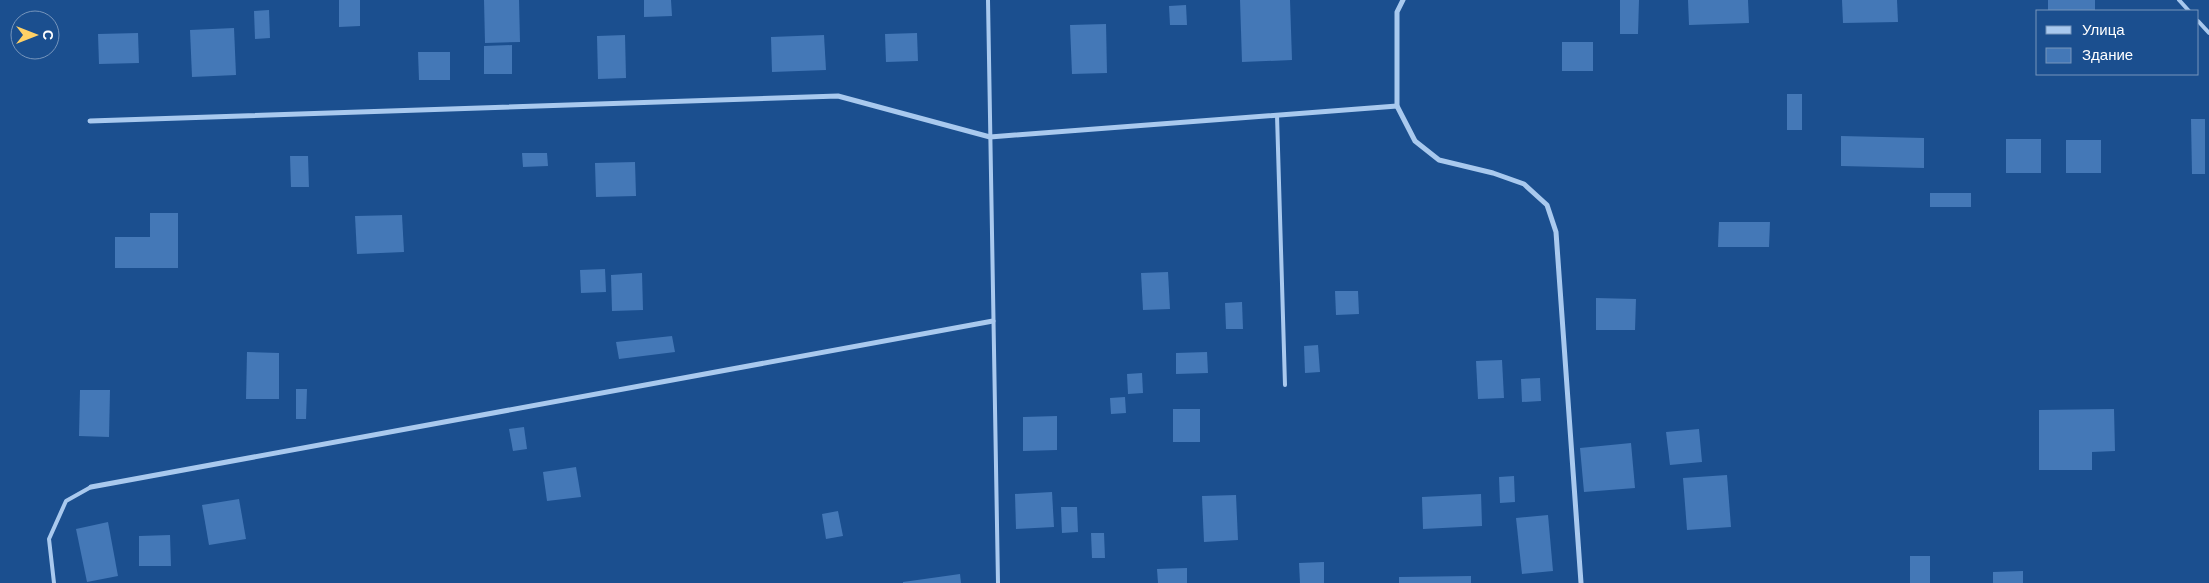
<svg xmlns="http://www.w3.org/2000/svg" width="2209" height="583" font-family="'Work Sans',sans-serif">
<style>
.building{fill:#4478b7}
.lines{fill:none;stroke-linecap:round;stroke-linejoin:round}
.service{stroke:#a9c9ee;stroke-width:4}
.minor{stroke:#a9c9ee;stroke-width:5}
</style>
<rect width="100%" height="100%" fill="#1b4f8f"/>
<g class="building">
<path d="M339 0H360V26L339 27Z"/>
<path d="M484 0H519L520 42 485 43Z"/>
<path d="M644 0H671L672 16 644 17Z"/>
<path d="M1240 0H1290L1292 60 1242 62Z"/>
<path d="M1620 0H1639L1638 34H1620Z"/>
<path d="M1688 0H1748L1749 23 1689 25Z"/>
<path d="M1842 0H1897L1898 22 1843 23Z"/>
<path d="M2048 0H2095V11L2048 10Z"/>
<path d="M1186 5 1187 25H1170L1169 6Z"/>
<path d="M269 10 270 38 255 39 254 11Z"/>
<path d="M1106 24 1107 73 1072 74 1070 25Z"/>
<path d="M234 28 236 75 192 77 190 30Z"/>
<path d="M138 33 139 63 99 64 98 34Z"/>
<path d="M917 33 918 61 886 62 885 34Z"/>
<path d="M625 35 626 78 598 79 597 36Z"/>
<path d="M824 35 826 70 772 72 771 37Z"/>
<rect x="1562" y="42" width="31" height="29"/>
<path d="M512 45V74H484V46Z"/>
<path d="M418 52H450V80H419Z"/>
<rect x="1787" y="94" width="15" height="36"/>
<path d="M2191 119H2205V174H2192Z"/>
<path d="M1841 136 1924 138V168L1841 166Z"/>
<rect x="2006" y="139" width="35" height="34"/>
<rect x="2066" y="140" width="35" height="33"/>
<path d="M522 153H547L548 166 523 167Z"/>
<path d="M290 156H308L309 187H291Z"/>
<path d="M635 162 636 196 596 197 595 163Z"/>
<rect x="1930" y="193" width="41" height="14"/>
<path d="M150 213H178V268H115V237H150Z"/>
<path d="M402 215 404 252 357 254 355 216Z"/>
<path d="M1719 222H1770L1769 247H1718Z"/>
<path d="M605 269 606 292 581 293 580 270Z"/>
<path d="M1168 272 1170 309 1143 310 1141 273Z"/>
<path d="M642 273 643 310 612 311 611 275Z"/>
<path d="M1335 291H1358L1359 314 1336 315Z"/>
<path d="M1596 298 1636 299 1635 330H1596Z"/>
<path d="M1242 302 1243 329H1226L1225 303Z"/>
<path d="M672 336 675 352 619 359 616 342Z"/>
<path d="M1318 345 1320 372 1305 373 1304 346Z"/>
<path d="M247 352 279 353V399H246Z"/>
<path d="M1207 352 1208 373 1176 374V353Z"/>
<path d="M1502 360 1504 398 1478 399 1476 361Z"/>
<path d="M1142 373 1143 393 1128 394 1127 374Z"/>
<path d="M1540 378 1541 401 1522 402 1521 379Z"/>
<path d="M296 389H307L306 419H296Z"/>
<path d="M80 390H110L109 437 79 436Z"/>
<path d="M1125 397 1126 413 1111 414 1110 398Z"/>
<rect x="1173" y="409" width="27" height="33"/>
<path d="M2114 409 2115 451 2092 452V470H2039V410Z"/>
<path d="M1057 416V450L1023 451V417Z"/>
<path d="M524 427 527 449 513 451 509 429Z"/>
<path d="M1699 429 1702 462 1670 465 1666 432Z"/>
<path d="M1631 443 1635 488 1584 492 1580 448Z"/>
<path d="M576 467 581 497 547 501 543 472Z"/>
<path d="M1727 475 1731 527 1687 530 1683 478Z"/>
<path d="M1514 476 1515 502 1500 503 1499 477Z"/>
<path d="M1052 492 1054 527 1016 529 1015 494Z"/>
<path d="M1481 494 1482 526 1423 529 1422 497Z"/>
<path d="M1236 495 1238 540 1204 542 1202 496Z"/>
<path d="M239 499 246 539 209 545 202 505Z"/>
<path d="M1061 507H1077L1078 532 1062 533Z"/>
<path d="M838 511 843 536 826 539 822 514Z"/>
<path d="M1548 515 1553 571 1522 574 1516 518Z"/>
<path d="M108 522 118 576 87 582 76 529Z"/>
<path d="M1091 533H1104L1105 558H1092Z"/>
<path d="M170 535 171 566H139V536Z"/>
<rect x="1910" y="556" width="20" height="27"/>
<path d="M1324 562V583H1300L1299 563Z"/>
<path d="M1187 568V583H1158L1157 569Z"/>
<path d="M2023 571V583H1993V572Z"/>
<path d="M960 574 961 583H903V582Z"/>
<path d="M1471 576V583H1399V577Z"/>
</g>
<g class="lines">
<g class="service">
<path d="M988 0 998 583"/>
<path d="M2179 0 2189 11"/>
<path d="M2198 21 2209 33"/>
<path d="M1277 115 1285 385"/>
<path d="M54 583 49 539 66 501 91 487"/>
</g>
<g class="minor">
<path d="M1403 0 1397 12V106L1415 141 1439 160 1493 173 1524 184 1547 205 1556 232 1581 583"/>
<path d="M90 121 838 96 990 137 1397 106"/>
<path d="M91 487 993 321"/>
</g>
</g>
<rect x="2036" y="10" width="162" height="65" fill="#1b4f8f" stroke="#7695bc"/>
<rect x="2046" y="26" width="25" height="8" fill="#a9c9ee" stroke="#7695bc"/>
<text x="2082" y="35" font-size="15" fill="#ffffff">Улица</text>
<rect x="2046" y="48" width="25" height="15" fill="#4478b7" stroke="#7695bc"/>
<text x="2082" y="60" font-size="15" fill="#ffffff">Здание</text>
<g transform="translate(35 35) rotate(90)"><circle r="24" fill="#1b4f8f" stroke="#7695bc"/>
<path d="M0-4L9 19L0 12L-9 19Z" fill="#ffd166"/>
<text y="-8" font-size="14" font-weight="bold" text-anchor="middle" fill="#ffffff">С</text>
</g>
</svg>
